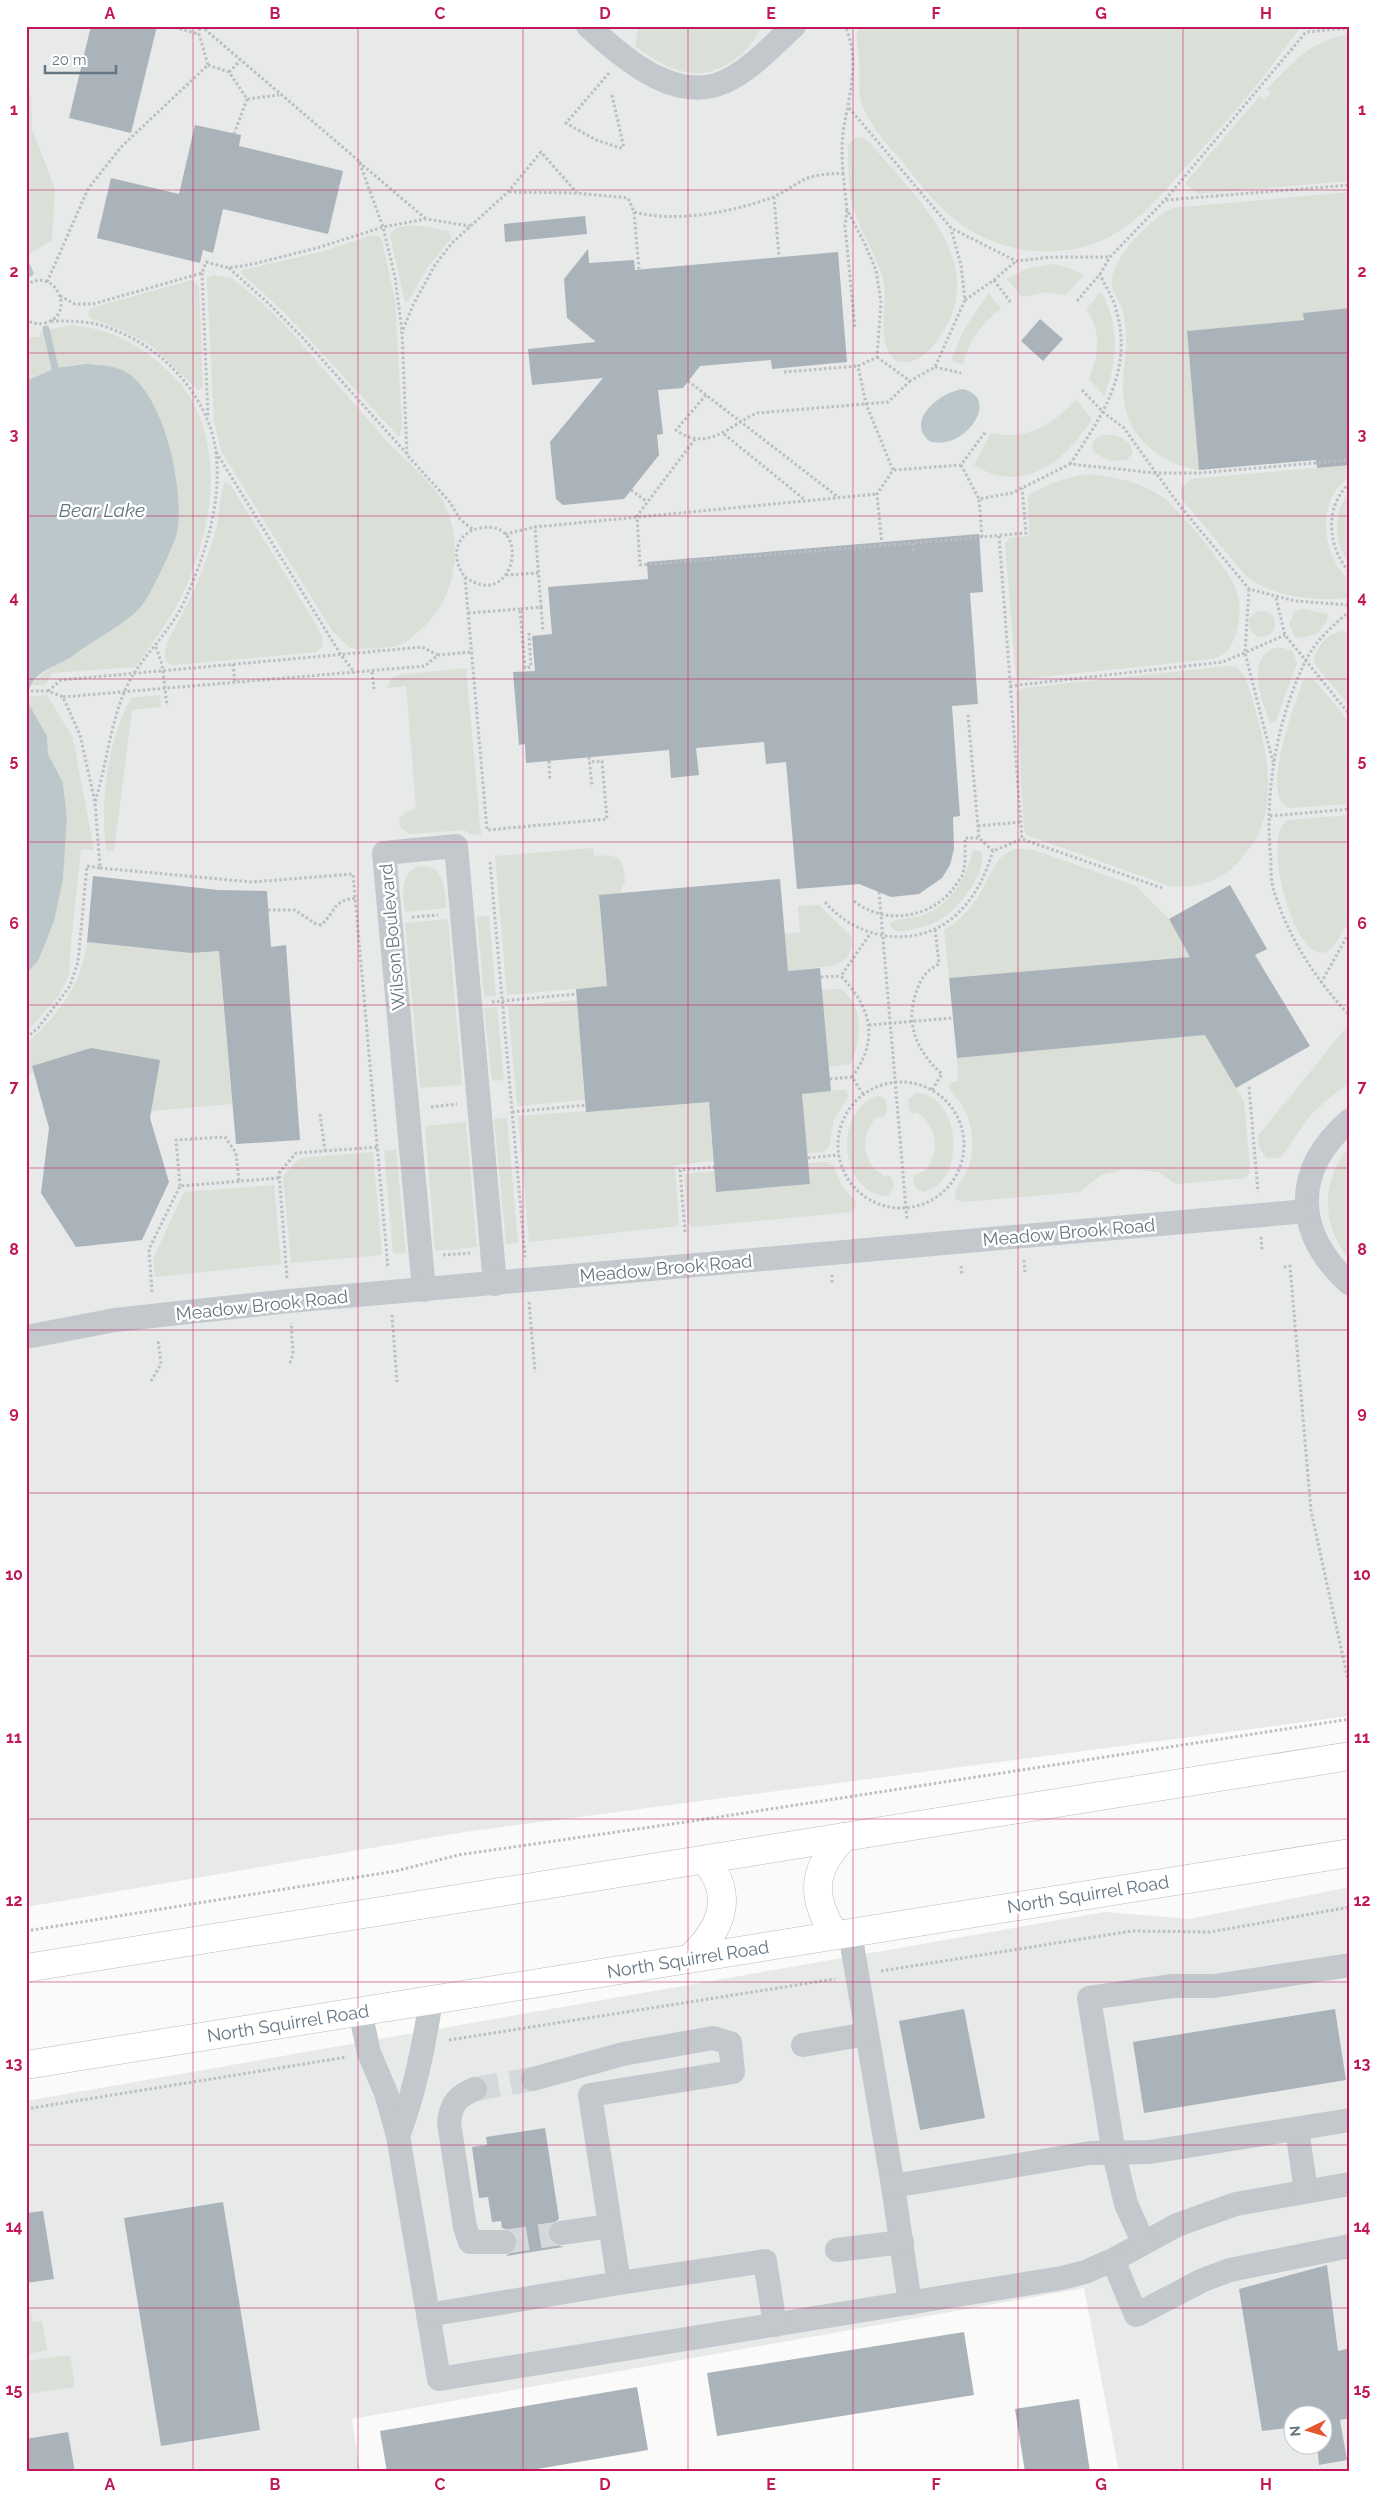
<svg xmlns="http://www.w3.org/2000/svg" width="1376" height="2498" font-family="Raleway,sans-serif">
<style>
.built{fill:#e8e9e9;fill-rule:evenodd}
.green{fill:#dadfd7}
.water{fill:#bbc7cb}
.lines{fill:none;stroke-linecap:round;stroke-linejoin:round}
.stream{stroke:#bbc7cb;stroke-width:7}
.building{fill:#aab3b9}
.minor-tunnel{stroke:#d5d9db;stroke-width:24;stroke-dasharray:24 12;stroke-linecap:butt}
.major-casing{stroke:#b5babe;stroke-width:29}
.path{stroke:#bbbfc2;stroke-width:3;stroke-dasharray:2.5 2.5;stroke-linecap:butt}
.minor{stroke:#c3c8cc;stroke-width:24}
.major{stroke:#fff;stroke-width:28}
.grid{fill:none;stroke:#c2185b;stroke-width:1;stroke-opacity:0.55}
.labels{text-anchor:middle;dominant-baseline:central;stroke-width:5;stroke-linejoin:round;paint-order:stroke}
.street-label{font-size:18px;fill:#657683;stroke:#fff}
.water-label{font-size:19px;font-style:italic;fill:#60757c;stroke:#fff}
.neatline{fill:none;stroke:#c2185b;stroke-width:2}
.grid-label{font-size:16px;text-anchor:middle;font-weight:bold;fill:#c2185b}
</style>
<rect width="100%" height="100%" fill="#fafaf8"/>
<g class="built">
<path d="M26 26H1350V1716L465 1832 26 1907Z"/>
<path d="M1350 1887V2472H1119L1084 2288 352 2419 360 2472H26V2101L1105 1912 1189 1919ZM1294 2416H1324V2446H1294Z"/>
</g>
<g class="green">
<path d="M639 26H761C756 40 747 50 735 59 699 86 667 70 635 46Z"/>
<path d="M862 26H1301C1268 73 1230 118 1191 161 1166 189 1143 219 1109 237 1057 264 989 252 947 213 931 199 918 181 905 165 890 147 872 129 863 107 857 91 860 75 859 58 858 47 853 34 862 26Z"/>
<path d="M1350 35V181L1198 194 1185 183 1260 96 1264 100 1271 93 1267 89C1292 64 1312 38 1350 35Z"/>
<path d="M26 75 31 99 32 129 55 189 52 240 26 256Z"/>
<path d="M861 137 870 143C917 199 996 267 935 343 925 356 913 366 896 361 876 345 887 309 884 285 879 256 862 237 854 210 849 194 848 163 848 145L855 138Z"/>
<path d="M1350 192V308L1304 313V320L1187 331 1199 470C1157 464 1123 433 1123 389 1122 372 1127 356 1126 339 1126 330 1125 319 1122 309 1119 301 1113 293 1112 285 1107 262 1154 215 1173 208Z"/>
<path d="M423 226 448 231 452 237 427 268 409 300 405 302 390 235C396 223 411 226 423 226Z"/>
<path d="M372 235 378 236 382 240 395 300 402 426 399 437 284 312 241 273 243 270 321 252Z"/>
<path d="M1052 264 1070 268 1084 275 1066 295 1047 292 1022 297 1007 279 1026 269Z"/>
<path d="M212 275 232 278 262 303 283 323 392 447C405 458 433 485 442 500 466 542 456 602 418 632 412 637 406 643 399 645 387 649 370 648 357 649L350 648 333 632 221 451 214 421 207 283V278Z"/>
<path d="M192 280 199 286 203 388 198 390 152 346 124 331 90 318 88 314 91 308Z"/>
<path d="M1101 292C1120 322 1118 364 1104 396L1089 379C1099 355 1102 331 1086 309Z"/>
<path d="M989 293 1001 309C983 321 968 342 963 364L951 361 964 329Z"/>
<path d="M72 325C109 329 135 342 163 366 229 423 217 519 184 591 171 619 153 642 135 667L52 673 45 685H33L31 684 52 666 67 660 84 648 164 560 173 544 178 522 176 474 143 390C115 352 62 362 26 381V337H39L41 331Z"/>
<path d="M1076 399 1092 419C1065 461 1024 496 974 465L991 433C1026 441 1054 425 1076 399Z"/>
<path d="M1113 435C1122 437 1131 442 1133 452L1127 460 1111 461 1094 453 1092 445C1095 436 1104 434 1113 435Z"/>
<path d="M1350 465V477C1315 499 1321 556 1350 581V598C1315 601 1274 598 1246 576L1181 498V488L1191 479Z"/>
<path d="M1089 474C1117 477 1141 482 1164 498 1180 510 1232 573 1237 592 1241 605 1240 620 1236 633 1231 648 1227 655 1212 659L1022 679 1016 677 1005 543 1010 538 1029 536 1028 496C1048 483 1066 477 1089 474Z"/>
<path d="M225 482 230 484 318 628 323 640 322 647 316 652 173 665 166 662C161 650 172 633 178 623 194 593 208 559 217 526 219 516 221 488 225 482Z"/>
<path d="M1350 490V565C1332 542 1333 513 1350 490Z"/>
<path d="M1303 609 1328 614C1327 630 1310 640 1295 637L1289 624 1295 611Z"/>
<circle cx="1262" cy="624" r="13"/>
<path d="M1342 631 1350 632V707L1314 663C1315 647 1327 634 1342 631Z"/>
<path d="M1275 648H1283L1293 651 1297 663 1276 721 1270 723C1262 700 1245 660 1275 648Z"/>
<path d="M1227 666 1236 667 1245 676C1260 722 1279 783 1260 831 1256 841 1248 850 1241 859 1223 881 1196 889 1169 886L1027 835 1024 831 1016 692 1023 688Z"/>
<path d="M466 668 481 835 470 834 464 830 410 834 400 827 399 819 404 813 416 808 406 686 387 688 391 679 397 675Z"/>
<path d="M1309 678 1316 682 1350 723V804L1290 808C1258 801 1295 702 1303 681Z"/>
<path d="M47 695 73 738 94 850 81 849 71 943 69 975 59 995 26 1033V974L38 961 63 879 67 818 63 783 48 754 47 736 27 701V697Z"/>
<path d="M160 695 161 707 132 710 114 851 106 850C100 800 107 743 131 698Z"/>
<path d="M1350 815C1350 839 1350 863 1350 887 1350 897 1351 908 1350 917 1348 925 1341 934 1337 941 1303 998 1255 831 1289 820Z"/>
<path d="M593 848 594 856C620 854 624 858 625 884L621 885 622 893 599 896 607 986 507 995 495 856Z"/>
<path d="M1017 849 1034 850 1136 886 1169 919 1190 957 949 978 944 930C961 921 973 905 982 890 992 874 996 853 1017 849Z"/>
<path d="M976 850 982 852C986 875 958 909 940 920 931 925 920 928 910 930 904 931 897 933 892 928L890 924C896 918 908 919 917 917 947 909 966 882 972 852Z"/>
<path d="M419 866C445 864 445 889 446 908L405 912C403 894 399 874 419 866Z"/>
<path d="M819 905 850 935 852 944 850 952 847 957 836 965 788 971 785 934 800 932 798 906Z"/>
<path d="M489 916 496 996 484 997 477 917Z"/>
<path d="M448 919 462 1085 420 1088 405 923Z"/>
<path d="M87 942 191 953 219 951 232 1104 151 1111 159 1060 91 1048 32 1066 34 1073H26V1044C58 1015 82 985 87 942Z"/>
<path d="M841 989C865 1009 861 1038 851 1064L829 1067 822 990Z"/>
<path d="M577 1000 585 1100 517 1106 508 1006Z"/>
<path d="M497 1007 504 1080 492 1081 484 1008Z"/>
<path d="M1348 1025 1350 1081 1312 1113 1283 1154 1278 1158H1266L1259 1147 1258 1136Z"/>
<path d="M1205 1035 1244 1101 1250 1167 1249 1174 1245 1178 1176 1184 1158 1172 1126 1169 1101 1175 1080 1192 962 1202 955 1198C954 1188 962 1181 966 1173 976 1152 974 1123 961 1104 957 1099 952 1094 949 1088L950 1083 958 1081 957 1058Z"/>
<path d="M838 1090H846L849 1096 834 1119 829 1147 823 1152 807 1153 802 1094Z"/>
<path d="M915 1093C960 1092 969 1181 924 1192L916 1188 913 1178C917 1170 921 1175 927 1168 942 1149 935 1123 916 1112L914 1114 909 1110 908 1100Z"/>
<path d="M877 1096 883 1097 886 1101 887 1111 883 1117H877C858 1135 862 1165 886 1177L888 1174 892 1178 894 1188 887 1196C839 1193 833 1111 877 1096Z"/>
<path d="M709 1102 713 1161 675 1165 679 1226 529 1242 518 1116Z"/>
<path d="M507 1118 518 1243 506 1244 494 1119Z"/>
<path d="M466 1122 477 1247 435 1251 425 1126Z"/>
<path d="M1350 1147V1260C1321 1227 1320 1179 1350 1147Z"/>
<path d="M396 1150 406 1253 393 1254 384 1151Z"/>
<path d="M373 1152 382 1255 291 1263 283 1176 300 1158Z"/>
<path d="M828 1162 834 1166 841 1185 856 1202 855 1208 851 1212 692 1227 688 1223 684 1174 714 1171 716 1192 810 1184 808 1163Z"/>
<path d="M274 1185 281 1264 155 1277 153 1259 184 1192Z"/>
<path d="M26 2294 33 2322 42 2321 47 2350 26 2354Z"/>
<path d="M70 2355 75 2387 26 2394V2361Z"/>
</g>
<g class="water">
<path d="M85 364C100 365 116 365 129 374 165 399 185 491 177 532 173 548 155 584 147 598 134 620 105 633 85 647 79 651 73 657 66 660 55 666 39 671 32 683 30 686 27 697 27 701L47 736 48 754 63 783 67 818 63 879 54 921 38 961 26 974V381L55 368Z"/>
<path d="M963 389C1003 399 962 453 929 441 905 419 941 392 963 389Z"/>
</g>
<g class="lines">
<g class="stream">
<path d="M26 264 30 273"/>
<path d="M46 329 55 368"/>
</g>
</g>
<g class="building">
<path d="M91 26H157L131 133 69 118Z"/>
<path d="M195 125 241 135 239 146 343 171 328 234 223 209 213 253 203 250 200 263 97 238 111 178 179 194Z"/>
<path d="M585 216 587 234 505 242 504 224Z"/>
<path d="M588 249 589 263 634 260 635 270 838 252 847 362 772 369 771 360 700 366 683 388 658 390 663 434 657 435 659 455 624 499 563 505 556 499 550 442 603 378 532 385 528 349 596 342 567 318 564 279Z"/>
<path d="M1350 308V465L1317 468 1316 460 1199 470 1187 331 1304 320 1303 313Z"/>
<path d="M1040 319 1063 339 1043 361 1021 341Z"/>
<path d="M979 534 983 592 970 593 978 704 952 706 960 816 953 817 954 849 950 865 942 878 919 894 891 897 859 884 797 889 786 762 766 764 764 742 696 748 699 775 671 778 669 750 526 763 525 744 519 745 513 672 535 671 532 636 552 634 548 587 648 579 647 562Z"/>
<path d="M93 876 218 890 267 891 271 947 286 945 300 1140 236 1144 219 951 191 953 87 942Z"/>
<path d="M780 879 788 971 820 968 831 1091 802 1094 810 1184 716 1192 709 1102 586 1112 576 989 607 986 599 895Z"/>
<path d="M1230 885 1267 949 1255 955 1310 1046 1236 1088 1205 1035 957 1058 949 978 1190 957 1169 919Z"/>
<path d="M91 1048 160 1060 150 1118 169 1182 142 1240 76 1247 41 1193 49 1128 32 1066Z"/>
<path d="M964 2009 985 2118 920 2130 899 2021Z"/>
<path d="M1335 2009 1346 2080 1144 2113 1133 2042Z"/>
<path d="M545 2128 559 2219 548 2227V2235L551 2242 563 2247 506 2256 516 2248V2236L510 2230 502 2228 501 2221 492 2222 488 2197 479 2198 472 2147 487 2145 486 2137Z"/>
<path d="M223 2202 260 2430 161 2446 124 2218Z"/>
<path d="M43 2211 54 2279 26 2283V2213Z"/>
<path d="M1327 2265 1338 2351 1350 2348V2418L1340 2420 1347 2460 1319 2465 1317 2446H1324V2416H1294V2427L1262 2431 1239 2289Z"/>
<path d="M964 2332 974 2395 717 2436 707 2373Z"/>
<path d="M637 2387 648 2450 520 2472H387L380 2431Z"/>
<path d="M1079 2399 1090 2472H1025L1015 2409Z"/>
<path d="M68 2432 75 2472H26V2439Z"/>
</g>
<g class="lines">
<g class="minor-tunnel">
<path d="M475 2089 533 2079"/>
<path d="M504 2242 561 2233"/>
</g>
<g class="major-casing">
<g id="major">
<path d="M835 1935C810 1897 812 1869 844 1837"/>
<path d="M689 1959C721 1930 736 1896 705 1860"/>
<path d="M26 1968 1350 1756"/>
<path d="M26 2065 1350 1853"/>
</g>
</g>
<g class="path">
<path d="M170 26 198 34"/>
<path d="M201 26 359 161 383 227 395 277 402 331"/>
<path d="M208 65 229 72 247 99 279 95"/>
<path d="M229 72 240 61"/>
<path d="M609 73 566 123 596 140 624 149"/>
<path d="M612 95 624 148"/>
<path d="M849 108 951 228 1016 261 1053 257H1109"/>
<path d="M234 134 247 99"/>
<path d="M359 162 426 219"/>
<path d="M843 173 847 210 864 242 876 270 881 302 877 357 858 366 866 404 893 470 877 494 882 545"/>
<path d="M509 192 577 193 628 198 634 212C677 223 731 212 771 198 783 193 794 185 805 179 817 174 831 174 843 173 842 157 841 142 844 126 850 94 860 57 845 26"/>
<path d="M774 197 779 257"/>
<path d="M1166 200 1350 185"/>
<path d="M847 210 845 226 855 329"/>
<path d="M634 212 639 269"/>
<path d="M229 268 268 303 302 337 407 454"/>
<path d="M202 273 208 417"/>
<path d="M994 280 1011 303"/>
<path d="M47 282 88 189 121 147 208 65 199 34 200 26"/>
<path d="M26 285C56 265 77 315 45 323 39 325 32 323 26 320"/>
<path d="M60 296 75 304H93L202 273 206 262 229 268 253 264 317 248 383 227 426 219 470 226"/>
<path d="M965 300 994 280 1016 261"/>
<path d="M1077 301 1100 274 1110 257 1165 200 1306 32 1350 28"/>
<path d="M51 321C67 321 81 321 96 324 155 339 208 391 216 452 222 503 205 556 184 602 170 633 142 655 127 686 110 722 107 764 95 802"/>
<path d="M877 357 910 381 935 367 965 300 961 265 951 229"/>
<path d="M935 367 961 373"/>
<path d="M784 372 858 366"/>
<path d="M688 381 838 497"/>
<path d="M1082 390 1104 413 1124 428 1156 473H1199L1350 460"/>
<path d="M706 395 676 430C707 453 730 425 757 413L888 402 910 381"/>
<path d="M724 434 805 500"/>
<path d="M695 439 637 516 640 565 913 543"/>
<path d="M216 452 341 655 355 673"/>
<path d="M1070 464C1102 416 1134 371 1116 309 1113 297 1105 286 1100 274"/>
<path d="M961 465 979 499"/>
<path d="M894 470 961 465 986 431"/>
<path d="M1350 483C1323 507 1328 548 1350 573"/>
<path d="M631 490 646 501"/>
<path d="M472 529 460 519 449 501 407 455 402 332 413 305 435 265 452 243 508 192 541 152 577 193"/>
<path d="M505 534 535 527 877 494"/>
<path d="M999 536 1022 839"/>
<path d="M982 537 979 499 1012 493 1070 464 1156 473 1180 506 1249 589 1295 601 1350 605"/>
<path d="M914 551 913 543 1026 533 1022 488"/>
<path d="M506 575 538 573"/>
<path d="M465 577C515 613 533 518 481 528 455 532 450 558 465 577L487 830 607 819 602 761 589 762"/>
<path d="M1249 589 1245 653 1273 762"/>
<path d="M1276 598 1285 635 1350 715"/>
<path d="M541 607 543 632"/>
<path d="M1350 611C1333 625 1315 641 1305 662 1276 722 1264 794 1271 861 1271 871 1271 882 1274 891 1289 939 1316 980 1350 1016"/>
<path d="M468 613 520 609"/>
<path d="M529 633 531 667 525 668 520 609 541 607 535 527"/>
<path d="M156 647 162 664 167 706"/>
<path d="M233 664 235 683"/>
<path d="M372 672 374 689"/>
<path d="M1010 686 1223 662 1285 635"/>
<path d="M26 691H48L63 697 80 735 95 802 100 868 87 866 78 962 70 986 38 1028 26 1038"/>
<path d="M48 691 61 680 422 647 438 655"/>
<path d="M63 697 425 666 438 655 472 652"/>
<path d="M968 715 979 838"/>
<path d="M589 757 592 787"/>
<path d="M549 761 550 781"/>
<path d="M1270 816 1350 809"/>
<path d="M978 826 1020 822"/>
<path d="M490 862 525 1257"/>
<path d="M100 868 252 882 353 874 388 1268"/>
<path d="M879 892 907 1220"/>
<path d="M854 901C884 925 929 919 953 889 956 884 962 878 963 873 966 862 965 850 965 838H979L993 851 1022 839 1162 888"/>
<path d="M825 902C857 940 916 950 955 916 975 898 985 876 993 851"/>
<path d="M268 910H295L314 923 321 925C337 911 331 901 356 898"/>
<path d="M412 917 438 915"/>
<path d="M821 977 841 976"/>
<path d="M1321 983 1350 931"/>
<path d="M492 1002 576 994"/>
<path d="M869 1025 953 1018"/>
<path d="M830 1079 852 1077"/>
<circle cx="901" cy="1145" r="63"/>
<path d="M1249 1087 1258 1192"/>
<path d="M932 1090 942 1074C917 1052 904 1023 917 990 921 978 927 970 939 964L935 929"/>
<path d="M863 1094 852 1077C880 1039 871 1008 841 976L870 934"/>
<path d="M431 1107 457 1104"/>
<path d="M512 1112 586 1105"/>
<path d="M320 1114 325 1151"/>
<path d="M808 1158 839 1155"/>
<path d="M180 1186 176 1140 225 1137 236 1153 239 1181"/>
<path d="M685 1232 680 1170 714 1167"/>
<path d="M1261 1237 1262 1251"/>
<path d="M443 1255 470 1253"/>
<path d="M1024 1260 1025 1272"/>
<path d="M961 1266 962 1275"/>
<path d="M1284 1267 1290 1266 1311 1511 1350 1689"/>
<path d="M832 1275V1285"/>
<path d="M287 1278 279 1173 296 1153 379 1147"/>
<path d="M152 1292 149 1249 180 1186 279 1178"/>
<path d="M529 1302 535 1372"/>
<path d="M392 1315 397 1382"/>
<path d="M290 1363 293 1353 291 1323"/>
<path d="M151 1381 161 1364 158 1339"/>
<path d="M26 1931 396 1871 458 1855 706 1819 1350 1719"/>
<path d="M881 1971 1132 1931 1210 1932 1350 1907"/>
<path d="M449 2040 835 1979"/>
<path d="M26 2109 347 2057"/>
</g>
<g class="minor">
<path d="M588 26C625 59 679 109 732 78 755 65 774 44 794 26"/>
<path d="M1350 1120C1291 1171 1294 1233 1350 1284"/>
<path d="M424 1290 384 853 456 846 495 1284"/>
<path d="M26 1337 115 1320 289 1301 1307 1211"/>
<path d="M850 1933 893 2186 910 2303"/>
<path d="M360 2011 369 2053 386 2093 398 2136 439 2379 1062 2278 1085 2272 1113 2260 1177 2225 1236 2204 1350 2184"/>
<path d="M803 2045 867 2034"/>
<path d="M533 2079 623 2054 713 2038 730 2043 733 2072 590 2095 619 2283 765 2261 775 2325"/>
<path d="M475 2089C457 2096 451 2104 449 2123L465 2227 470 2242H504"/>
<path d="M1297 2129 1306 2191"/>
<path d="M398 2136C415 2092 424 2046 431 2000"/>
<path d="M893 2186 1090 2153 1150 2152 1350 2120"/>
<path d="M561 2233 610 2226"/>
<path d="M1143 2242 1126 2204 1114 2154 1089 1998 1172 1986H1214L1350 1965"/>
<path d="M837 2250 902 2242"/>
<path d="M1113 2260 1136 2315 1203 2280 1230 2270 1350 2246"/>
<path d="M428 2315 619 2283"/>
</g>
<use href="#major" class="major"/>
</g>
<path class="grid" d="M193 26V2472M358 26V2472M523 26V2472M688 26V2472M853 26V2472M1018 26V2472M1183 26V2472M26 190H1350M26 353H1350M26 516H1350M26 679H1350M26 842H1350M26 1005H1350M26 1168H1350M26 1330H1350M26 1493H1350M26 1656H1350M26 1819H1350M26 1982H1350M26 2145H1350M26 2308H1350"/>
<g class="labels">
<g class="street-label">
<text transform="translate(392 937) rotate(-95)">Wilson Boulevard</text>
<text transform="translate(1069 1232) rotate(-5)">Meadow Brook Road</text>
<text transform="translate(666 1268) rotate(-5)">Meadow Brook Road</text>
<text transform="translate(262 1305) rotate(-6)">Meadow Brook Road</text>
<text transform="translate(1088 1894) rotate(-9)">North Squirrel Road</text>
<text transform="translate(688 1959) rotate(-9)">North Squirrel Road</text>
<text transform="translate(288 2023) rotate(-9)">North Squirrel Road</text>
</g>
<g class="water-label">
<text x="102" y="510">Bear Lake</text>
</g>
</g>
<rect width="1376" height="2498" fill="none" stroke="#ffffff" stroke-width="55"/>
<g transform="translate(1308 2430) rotate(265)"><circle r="24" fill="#ffffff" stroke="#c1c8cd"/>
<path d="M0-4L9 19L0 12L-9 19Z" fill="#e4572e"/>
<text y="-8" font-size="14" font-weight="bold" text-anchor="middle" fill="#657683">N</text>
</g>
<path d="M45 65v8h71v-8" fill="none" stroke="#657683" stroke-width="2.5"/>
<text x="52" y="65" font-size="15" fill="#657683" stroke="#ffffff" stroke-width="4" paint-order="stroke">20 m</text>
<rect x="28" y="28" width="1320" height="2442" class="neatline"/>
<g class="grid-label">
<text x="110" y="19">A</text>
<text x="275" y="19">B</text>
<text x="440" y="19">C</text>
<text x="605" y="19">D</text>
<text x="771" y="19">E</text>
<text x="936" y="19">F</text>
<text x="1101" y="19">G</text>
<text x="1266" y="19">H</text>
<text x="14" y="115">1</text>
<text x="1362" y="115">1</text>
<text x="14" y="277">2</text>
<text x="1362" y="277">2</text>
<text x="14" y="440">3</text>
<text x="1362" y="440">3</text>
<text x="14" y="603">4</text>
<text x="1362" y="603">4</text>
<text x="14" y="766">5</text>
<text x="1362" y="766">5</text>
<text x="14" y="929">6</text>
<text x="1362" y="929">6</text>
<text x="14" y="1092">7</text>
<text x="1362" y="1092">7</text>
<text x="14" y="1255">8</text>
<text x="1362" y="1255">8</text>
<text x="14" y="1418">9</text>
<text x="1362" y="1418">9</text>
<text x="14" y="1580">10</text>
<text x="1362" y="1580">10</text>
<text x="14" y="1743">11</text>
<text x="1362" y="1743">11</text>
<text x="14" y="1906">12</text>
<text x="1362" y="1906">12</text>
<text x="14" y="2069">13</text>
<text x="1362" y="2069">13</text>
<text x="14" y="2232">14</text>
<text x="1362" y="2232">14</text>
<text x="14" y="2395">15</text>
<text x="1362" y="2395">15</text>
<text x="110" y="2490">A</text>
<text x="275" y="2490">B</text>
<text x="440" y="2490">C</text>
<text x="605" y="2490">D</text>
<text x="771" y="2490">E</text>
<text x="936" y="2490">F</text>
<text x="1101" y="2490">G</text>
<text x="1266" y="2490">H</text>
</g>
</svg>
